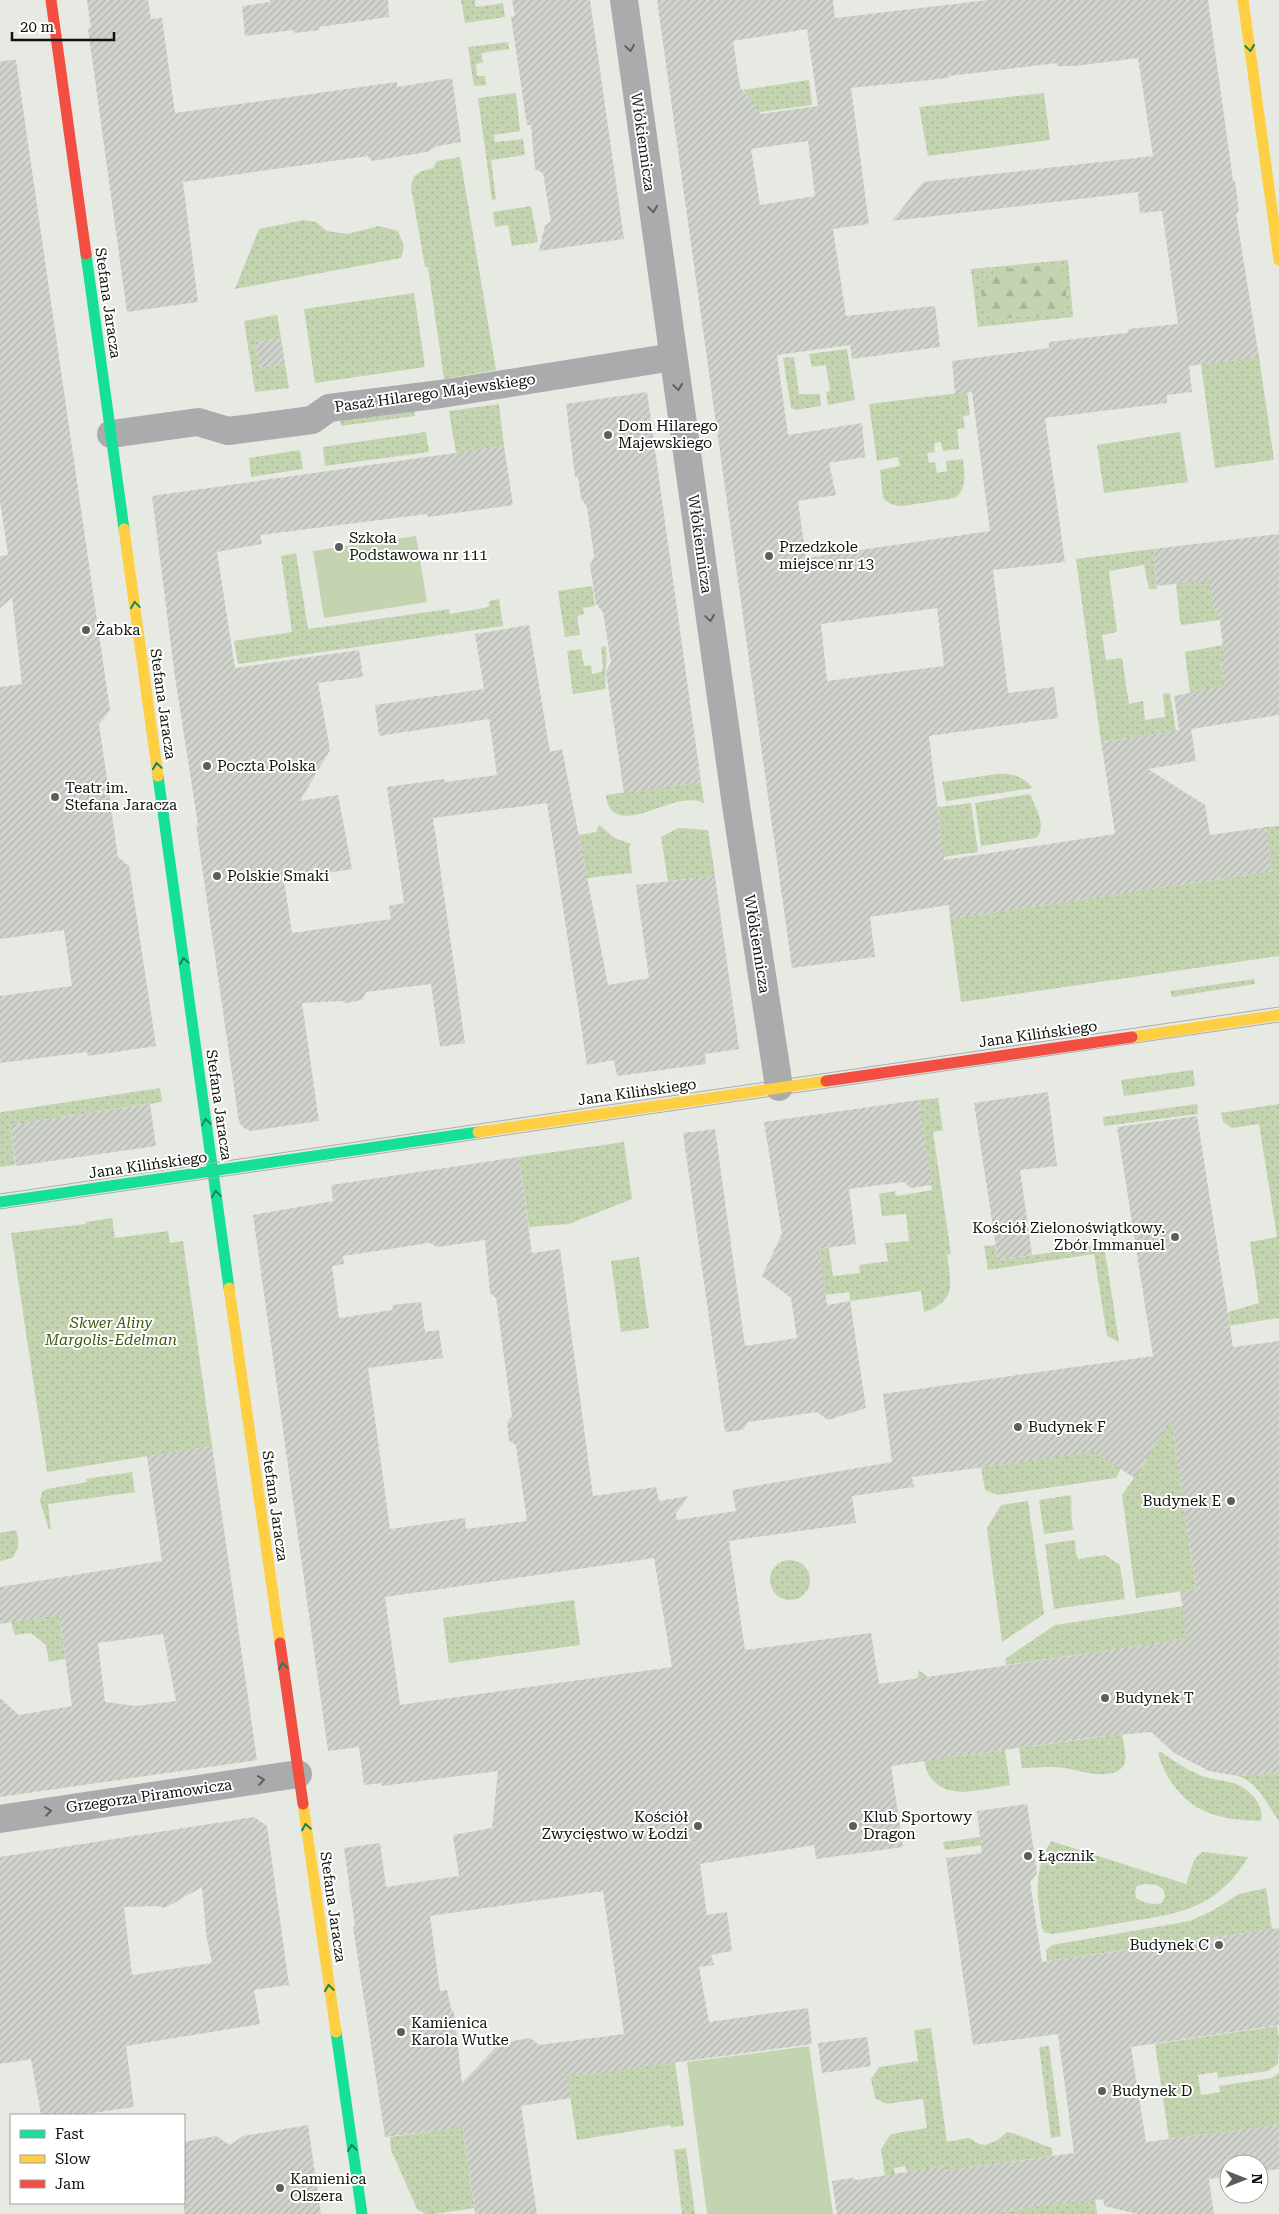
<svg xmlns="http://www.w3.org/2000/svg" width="1279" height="2214" font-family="'Roboto Serif',serif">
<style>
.green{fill:url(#green-dots);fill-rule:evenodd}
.forest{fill:url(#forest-firs)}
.pitch{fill:#c4d4b0}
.building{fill:url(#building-hatch);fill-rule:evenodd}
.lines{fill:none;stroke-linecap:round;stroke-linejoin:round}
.street{stroke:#aaabac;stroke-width:28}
.fast{stroke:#16e098;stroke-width:11}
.slow{stroke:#ffcf43;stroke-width:11}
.jam{stroke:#f24e42;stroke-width:11}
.tram{stroke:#abaeab;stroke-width:1}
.oneway{stroke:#5d5f5c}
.oneway2{stroke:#138459}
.poi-dot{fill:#5b5e58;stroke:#fff;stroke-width:2}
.labels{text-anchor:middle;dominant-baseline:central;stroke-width:4;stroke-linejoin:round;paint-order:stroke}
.street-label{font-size:15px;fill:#10130d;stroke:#fff}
.poi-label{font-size:15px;fill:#10130d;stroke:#fff;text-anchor:start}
.park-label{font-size:15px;font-style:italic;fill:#3f570d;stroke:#fff}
</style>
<defs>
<pattern id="green-dots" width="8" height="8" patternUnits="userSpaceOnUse" patternTransform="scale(1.25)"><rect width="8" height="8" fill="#c4d4b0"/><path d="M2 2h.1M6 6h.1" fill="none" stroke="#a7b596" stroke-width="1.8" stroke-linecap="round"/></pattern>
<pattern id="forest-firs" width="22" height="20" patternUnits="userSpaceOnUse" patternTransform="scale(1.25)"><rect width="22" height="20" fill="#c4d4b0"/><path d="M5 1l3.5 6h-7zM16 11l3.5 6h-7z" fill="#a7b596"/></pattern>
<pattern id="building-hatch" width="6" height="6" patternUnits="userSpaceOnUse" patternTransform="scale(1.25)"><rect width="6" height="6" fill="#d1d3cd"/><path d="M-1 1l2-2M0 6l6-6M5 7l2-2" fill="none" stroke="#b2b4af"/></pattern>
</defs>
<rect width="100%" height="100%" fill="#e6eae2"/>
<g class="green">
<path d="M461 0H475L476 7 503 3 505 17 465 23Z"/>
<path d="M508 42 509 49 481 53 483 62 476 64 477 76H485L486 85 474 86 468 47Z"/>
<path d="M809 80 812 105 753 113 751 101 743 90Z"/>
<path d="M516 93 520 131 494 135 495 142 523 139 525 155 491 160 496 199 492 200 478 98Z"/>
<path d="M1044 93 1050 140 928 156 919 107Z"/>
<path d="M460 157 496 370 444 379 428 267H425L411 187 414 176 422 171 433 168 437 161Z"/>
<path d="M531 206 538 242 512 246 508 225 495 227 493 212Z"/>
<path d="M304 220 316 222 327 231 347 234 379 226 398 231 404 246 401 258 235 289 259 229Z"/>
<path d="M1068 260 1073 317 978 327 971 269Z"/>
<path d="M414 293 425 367 315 383 304 309Z"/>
<path d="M277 315 281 338 255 342 259 368 285 364 289 388 255 392 244 321Z"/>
<path d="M847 349 855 400 828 405 826 392 830 391 826 365 812 367 809 354Z"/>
<path d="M794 357 799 394H820L821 406 795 410 791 408 783 358Z"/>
<path d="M1259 357 1274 460 1215 468 1201 364Z"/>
<path d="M967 392 970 415 963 416 965 428 957 429 959 449 943 451 941 442 934 443 935 452 927 453 929 463 935 462 937 473 947 471 946 461 963 459C964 473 968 488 955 498L903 506C894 506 889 504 883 498L880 470 900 466 898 457 877 461 869 404Z"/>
<path d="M413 401 415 416 341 426 339 412Z"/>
<path d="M499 404 504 446 456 453 449 411Z"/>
<path d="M426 432 429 452 325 466 323 447Z"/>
<path d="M1180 432 1188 482 1104 493 1097 445Z"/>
<path d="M300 450 303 469 251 477 249 458Z"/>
<path d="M1153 549 1157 589H1149L1144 565 1109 571 1117 632 1102 635 1106 660 1122 658 1129 704 1143 701 1145 720 1165 717 1163 694 1170 693 1176 731 1101 742 1076 559Z"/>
<path d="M296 553 308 629 449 609 450 614 489 607V601L499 599 503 626 238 664 234 641 292 632 281 556Z"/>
<path d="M1212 571 1211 591 1214 610H1218L1220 620 1182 625 1180 622 1176 582Z"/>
<path d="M592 586 595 606 583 608 584 614 577 616 580 635 565 637 558 591Z"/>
<path d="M1223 645 1224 658 1221 660 1223 678 1229 693H1190L1185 652Z"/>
<path d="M606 646C608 661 604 674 606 689L573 694 567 651 581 649 584 666 591 665 592 674 601 672 603 667 601 647Z"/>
<path d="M997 774C1013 773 1022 776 1033 788L946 801 942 782Z"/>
<path d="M701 782 704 803C695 799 683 800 673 803 654 808 609 833 606 795Z"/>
<path d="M1030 794C1035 807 1048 827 1036 838L981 846 975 803Z"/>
<path d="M971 803 978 852 943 857 938 807Z"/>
<path d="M599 825 615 838 631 844 629 847 632 873 587 878 579 835 596 832Z"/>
<path d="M1279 826V956L961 1002 950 919 1272 871 1266 827Z"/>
<path d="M678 828 708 830 715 876 668 881 661 837Z"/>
<path d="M1254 979 1255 984 1172 997 1170 991Z"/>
<path d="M1193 1070 1195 1086 1124 1096 1121 1080Z"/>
<path d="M160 1088 162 1102 10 1125 15 1165 0 1167V1113L2 1112Z"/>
<path d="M938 1098 943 1130 933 1132 951 1254 947 1255C951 1283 957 1302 924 1312L921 1291 850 1301 849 1292 825 1295 819 1249 829 1248 833 1276 860 1273 859 1265 888 1261 885 1243 909 1241 906 1214 882 1216 879 1194 895 1191 896 1196 932 1190 919 1100Z"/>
<path d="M1197 1104 1198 1114 1104 1126 1103 1117Z"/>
<path d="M1279 1104V1318L1194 1331 1230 1324 1228 1312 1259 1303 1250 1242 1277 1237 1259 1124 1232 1128 1223 1122 1221 1113Z"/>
<path d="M624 1142 632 1199 569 1224 529 1227 519 1157Z"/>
<path d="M112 1218 115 1238 168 1231 170 1243 183 1241 212 1446 47 1472 11 1233 86 1224V1222Z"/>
<path d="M995 1245 998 1260 1104 1245 1119 1342 1107 1336 1094 1254 988 1270 984 1246Z"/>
<path d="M639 1257 649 1328 621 1332 611 1261Z"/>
<path d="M1170 1412 1196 1589 1136 1598 1122 1495 1146 1461 1148 1453Z"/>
<path d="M1133 1446 1116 1478 998 1495 985 1490 981 1467Z"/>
<path d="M132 1472 135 1492 48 1504 51 1529 49 1530 40 1501 42 1492 47 1489 87 1482 86 1479Z"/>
<path d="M1071 1495C1072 1506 1070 1523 1074 1530L1044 1534 1039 1500Z"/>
<path d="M1028 1501 1044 1614 1002 1642 987 1528 1001 1505Z"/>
<path d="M16 1530C19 1542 20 1548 12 1558L0 1561V1533Z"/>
<path d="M1075 1540 1076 1553 1078 1559 1105 1555 1120 1565 1125 1599 1054 1609 1045 1544Z"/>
<circle cx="790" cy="1580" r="20"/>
<path d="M574 1600 580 1645 449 1663 443 1618Z"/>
<path d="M1198 1604 1202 1637 1006 1665 1005 1659 1055 1625Z"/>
<path d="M59 1615 65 1659 49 1662 46 1645 31 1633 15 1635 11 1622Z"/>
<path d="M919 1670 928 1677 940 1759 1005 1750 1010 1785C981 1789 940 1804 926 1769L915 1693Z"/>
<path d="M1115 1735H1122C1123 1743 1128 1757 1124 1765 1113 1782 1080 1771 1065 1768 1051 1766 1036 1768 1022 1768L1019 1748Z"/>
<path d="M1161 1752C1174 1761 1187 1770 1202 1776 1213 1780 1225 1780 1236 1784 1249 1789 1265 1805 1261 1820L1259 1821C1242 1820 1225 1819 1209 1813 1185 1805 1164 1778 1158 1753Z"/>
<path d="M1279 1773V1821C1267 1805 1259 1783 1238 1776Z"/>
<path d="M1017 1832 1018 1840 945 1850 943 1842Z"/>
<path d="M1051 1841 1186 1884 1194 1860 1202 1852 1248 1857C1219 1906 1184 1913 1132 1921 1105 1926 1078 1930 1052 1934L1044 1932 1042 1928C1037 1894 1033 1872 1051 1841ZM1145 1884 1156 1885 1163 1889 1165 1896 1162 1903C1153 1905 1145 1904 1136 1898L1135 1892 1137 1886Z"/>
<path d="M1266 1888 1272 1929 1047 1961 1046 1950 1052 1945 1190 1921 1212 1911 1239 1894Z"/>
<path d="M1277 2026 1279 2039 1278 2064 1268 2071 1218 2078 1217 2072 1198 2075 1201 2095 1220 2092 1219 2086 1271 2078 1279 2073V2125L1169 2139 1155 2044Z"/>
<path d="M931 2028 947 2142 969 2138 979 2144 985 2145 998 2140 1007 2132C1023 2135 1036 2143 1052 2148V2156L946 2171 945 2166 907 2172 905 2166 894 2168 895 2175 885 2176 881 2149 891 2134 927 2128 923 2099 886 2104 875 2098 871 2079 879 2067 918 2061 914 2030Z"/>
<path d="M1049 2046 1061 2136 1051 2138 1039 2047Z"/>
<path d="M675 2062 684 2126 671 2127 670 2125 577 2140 567 2077Z"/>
<path d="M461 2114 474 2208 434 2214H426L417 2209 391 2150 390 2137 434 2131Z"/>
<path d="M686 2148 695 2214H682L674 2150Z"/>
<path d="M1095 2197 1097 2214H1000V2212Z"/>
</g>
<path class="forest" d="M1032 266 1062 267 1066 291 1065 308 1048 315 991 319 982 306 981 284 996 270Z"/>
<g class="pitch">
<path d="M416 536 427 602 324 618 313 551Z"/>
<path d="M809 2046 833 2214H707L687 2062Z"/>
</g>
<g class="building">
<path d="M87 0H148L151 19 162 18 175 113 397 82V87L452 78 461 142 438 146 427 152 372 161 368 156 183 182 198 302 127 312 88 29 91 28Z"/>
<path d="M270 0H388L389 17 319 27 320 30 294 33 293 30 245 36 242 6 270 2Z"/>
<path d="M512 0H590L624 239 539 251 545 226 551 221 543 173 535 169 531 125H527L511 17 515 16Z"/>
<path d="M657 0H833L835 18 989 0H1208L1233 181H1235L1239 212 1236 213 1259 357 1189 366 1192 392 1167 395V403L1045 418 1065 562 993 570 1008 693 1054 687 1058 718 929 736 944 860 1115 834 1101 740 1104 742 1179 730 1174 696 1224 686 1221 660 1224 657 1219 613 1214 610 1209 580 1157 586 1153 549 1279 534V715L1191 729 1196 761 1148 769 1205 805 1210 835 1266 827 1272 871 950 919 949 905 870 917 875 957 792 968ZM807 29 818 106 761 114 740 87 733 41ZM1138 58 1153 156 923 182 892 221 1138 192 1140 213 1162 211 1178 324 1129 329 1127 333 1049 342V348L952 361 955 394 972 392 990 531 806 558 798 501 836 495 829 463 865 457 862 423 788 435 777 355 850 345 852 359 940 347 935 306 846 316 833 229 869 224 851 88 949 78V76L1057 63V66H1075ZM808 141 815 196 760 205 751 149ZM937 608 944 666 827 681 821 624Z"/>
<path d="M16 60 110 710 99 725 101 737 118 857 129 866 156 1046 88 1056 87 1052 0 1063V996L72 986 64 930 0 939V687L22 684 12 598 0 608V556L8 555 0 501V61Z"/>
<path d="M281 338 285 364 259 368 255 342Z"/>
<path d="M647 392 701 782 624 793 606 672 611 662 603 612 596 604 590 566 594 556 587 507 581 498 578 477H575L566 404Z"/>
<path d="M504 446 513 505 428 517 427 514 260 535 262 544 217 552 235 668 359 650 363 677 318 683 330 750 300 801 338 795 352 869 327 873 324 870 283 875 292 933 391 919 389 906 404 903 387 787 444 779 446 782 497 775 489 719 379 736 375 705 484 689 475 634 529 625 550 752 562 749 608 985 649 978 636 885 715 876 739 1049 705 1054 706 1064 617 1076 614 1060 587 1065 547 803 433 818 465 1043 440 1047 431 984 366 992 362 1000 346 1003 343 1001 302 1003 319 1121 251 1131 244 1128 239 1122 196 825H198L175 677 152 496Z"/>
<path d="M1048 1092 1057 1166 1020 1170 1032 1255 998 1260 974 1103Z"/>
<path d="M919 1100 932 1185 911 1188 904 1182 849 1189 856 1244 819 1249 827 1305 850 1301 866 1408 828 1420 817 1412 748 1422 743 1430 725 1432 683 1133 715 1129 745 1346 797 1338 791 1298 762 1276 782 1234 764 1122Z"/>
<path d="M150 1104 156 1146 16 1166 10 1125Z"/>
<path d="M1197 1116 1233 1347 1279 1341V1773L1238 1776 1209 1771 1174 1753 1151 1732 1096 1737 891 1766 903 1847 816 1859 814 1845 700 1864 707 1915 727 1912 732 1951 711 1955 714 1965 699 1967 709 2022 808 2008 812 2044 567 2077 571 2098 521 2106 537 2214H475L463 2127 385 2137 353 1927 355 1926 344 1848 380 1843 386 1887 459 1876 453 1835 492 1828 498 1771 382 1786V1783L364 1785 359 1747 328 1751 253 1215 333 1201 331 1185 519 1157 532 1253 560 1249 593 1496 656 1487 659 1501 689 1496 676 1513 677 1520 736 1511 732 1490 892 1462 883 1394 1153 1356 1117 1127ZM485 1240 490 1293 496 1298 512 1416 507 1423 509 1441 516 1445 527 1521 466 1529 465 1518 390 1529 368 1368 443 1358 439 1330 425 1332 421 1302 392 1305 393 1310 339 1318 332 1266 344 1264 343 1256 429 1243 438 1247ZM1171 1419 1196 1589 1180 1591 1187 1639 879 1684 871 1633 745 1650 729 1541 856 1523 852 1496 914 1487 912 1477 1093 1452 1135 1478ZM654 1558 672 1667 400 1705 385 1597ZM603 1891 624 2034 539 2045 530 2038 500 2043 462 2083 454 2012 451 2009 447 1990 440 1991 430 1916Z"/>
<path d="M212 1446 257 1760 0 1797V1698L19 1715 72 1706 59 1615 0 1624V1587L162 1561 147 1456ZM163 1634 176 1701 136 1706 105 1702 98 1643Z"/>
<path d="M1027 1804 1037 1873 1030 1882 1042 1962 1279 1928V2025L1131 2047 1146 2142 1279 2125V2169L1259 2172V2164H1229V2176L1209 2179 1214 2214H1138L1104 2206 1103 2199 1096 2200V2199L1000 2212V2214H837L832 2181 853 2178 856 2180 945 2166 946 2171 1074 2153 1058 2034 973 2045 946 1858 982 1853 977 1811Z"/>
<path d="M254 1817 267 1826 289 1985 254 1990 260 2024 126 2046 134 2107 79 2115H41L31 2059 0 2064V1857ZM202 1887 206 1934 212 1963 132 1975 124 1907 157 1906 165 1908Z"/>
<path d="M867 2037 871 2066 822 2073 818 2043Z"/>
<path d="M308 2125 321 2214H184V2142L216 2136 230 2145 243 2136Z"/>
</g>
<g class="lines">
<g class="street">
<path d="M624 0 736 805 779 1087"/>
<path d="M111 434 198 422 228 431 312 420 329 408 441 394 673 357"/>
<path d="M0 1819 298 1774"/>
</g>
<g class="fast">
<path d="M86 254 124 529"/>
<path d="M158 776 229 1288"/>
<path d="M0 1202 478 1132"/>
<path d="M336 2032 362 2214"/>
</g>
<g class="slow">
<path d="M1243 0 1279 260"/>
<path d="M124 529 158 776"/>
<path d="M1132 1037 1279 1015"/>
<path d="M478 1132 826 1081"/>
<path d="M229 1288 280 1643"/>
<path d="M303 1804 336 2032"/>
</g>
<g class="jam">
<path d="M51 0 86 254"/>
<path d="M826 1081 1132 1037"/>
<path d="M280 1643 303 1804"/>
</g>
<g class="tram">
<path d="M0 1194 1279 1007"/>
<path d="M0 1209 1279 1022"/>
</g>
</g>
<defs><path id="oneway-chevron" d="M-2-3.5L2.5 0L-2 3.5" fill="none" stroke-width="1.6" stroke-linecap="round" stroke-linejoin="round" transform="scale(1.25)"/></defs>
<g class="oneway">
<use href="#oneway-chevron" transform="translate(630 48) rotate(82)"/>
<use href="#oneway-chevron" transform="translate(653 209) rotate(82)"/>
<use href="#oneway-chevron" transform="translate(678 387) rotate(82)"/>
<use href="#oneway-chevron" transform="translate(710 618) rotate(82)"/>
<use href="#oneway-chevron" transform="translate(261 1780) rotate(-8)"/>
<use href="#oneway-chevron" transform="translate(48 1811) rotate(-8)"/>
</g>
<g class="oneway2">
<use href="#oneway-chevron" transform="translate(1250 48) rotate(82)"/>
<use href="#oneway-chevron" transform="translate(135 605) rotate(-98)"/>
<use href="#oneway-chevron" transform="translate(157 766) rotate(-98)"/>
<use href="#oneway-chevron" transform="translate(184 961) rotate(-98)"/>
<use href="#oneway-chevron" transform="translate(206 1122) rotate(-98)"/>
<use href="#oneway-chevron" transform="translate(216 1194) rotate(-97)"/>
<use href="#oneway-chevron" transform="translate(283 1666) rotate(-98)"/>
<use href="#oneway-chevron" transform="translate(306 1827) rotate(-99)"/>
<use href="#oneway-chevron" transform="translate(329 1988) rotate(-98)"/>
<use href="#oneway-chevron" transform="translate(352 2148) rotate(-98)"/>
</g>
<g class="poi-dot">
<circle cx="608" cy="435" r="5"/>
<circle cx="339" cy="547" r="5"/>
<circle cx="769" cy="556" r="5"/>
<circle cx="86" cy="630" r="5"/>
<circle cx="207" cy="766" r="5"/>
<circle cx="55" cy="797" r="5"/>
<circle cx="217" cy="876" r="5"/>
<circle cx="1175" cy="1237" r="5"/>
<circle cx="1018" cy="1427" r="5"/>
<circle cx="1231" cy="1501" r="5"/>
<circle cx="1105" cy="1698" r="5"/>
<circle cx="698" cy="1826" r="5"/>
<circle cx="853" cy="1826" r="5"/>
<circle cx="1028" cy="1856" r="5"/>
<circle cx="1219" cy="1945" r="5"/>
<circle cx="401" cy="2032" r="5"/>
<circle cx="1102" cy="2091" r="5"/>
<circle cx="280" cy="2188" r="5"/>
</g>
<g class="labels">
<g class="street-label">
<text transform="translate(643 142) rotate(82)">Włókiennicza</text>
<text transform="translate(108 303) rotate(82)">Stefana Jaracza</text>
<text transform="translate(435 393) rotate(-8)">Pasaż Hilarego Majewskiego</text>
<text transform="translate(700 544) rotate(82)">Włókiennicza</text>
<text transform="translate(163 704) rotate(82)">Stefana Jaracza</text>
<text transform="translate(757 944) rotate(81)">Włókiennicza</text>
<text transform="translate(1038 1034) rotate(-8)">Jana Kilińskiego</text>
<text transform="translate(637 1092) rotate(-8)">Jana Kilińskiego</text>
<text transform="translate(219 1105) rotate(82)">Stefana Jaracza</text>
<text transform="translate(148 1165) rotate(-8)">Jana Kilińskiego</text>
<text transform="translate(275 1506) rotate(82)">Stefana Jaracza</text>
<text transform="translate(149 1796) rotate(-8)">Grzegorza Piramowicza</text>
<text transform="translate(333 1907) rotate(82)">Stefana Jaracza</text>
</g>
<g class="poi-label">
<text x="618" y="426">Dom Hilarego<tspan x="618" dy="17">Majewskiego</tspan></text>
<text x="349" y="538">Szkoła<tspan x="349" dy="17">Podstawowa nr 111</tspan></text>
<text x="779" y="547">Przedzkole<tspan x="779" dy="17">miejsce nr 13</tspan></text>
<text x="96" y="630">Żabka</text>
<text x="217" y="766">Poczta Polska</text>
<text x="65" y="788">Teatr im.<tspan x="65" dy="17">Stefana Jaracza</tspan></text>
<text x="227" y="876">Polskie Smaki</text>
<text x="1165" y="1228" text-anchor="end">Kościół Zielonoświątkowy.<tspan x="1165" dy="17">Zbór Immanuel</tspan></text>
<text x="1028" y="1427">Budynek F</text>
<text x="1221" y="1501" text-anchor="end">Budynek E</text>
<text x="1115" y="1698">Budynek T</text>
<text x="688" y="1817" text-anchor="end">Kościół<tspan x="688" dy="17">Zwycięstwo w Łodzi</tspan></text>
<text x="863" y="1817">Klub Sportowy<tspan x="863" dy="17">Dragon</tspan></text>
<text x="1038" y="1856">Łącznik</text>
<text x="1209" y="1945" text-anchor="end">Budynek C</text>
<text x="411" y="2023">Kamienica<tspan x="411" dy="17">Karola Wutke</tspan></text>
<text x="1112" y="2091">Budynek D</text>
<text x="290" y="2179">Kamienica<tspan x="290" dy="17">Olszera</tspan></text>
</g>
<g class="park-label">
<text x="111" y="1323">Skwer Aliny<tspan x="111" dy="17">Margolis-Edelman</tspan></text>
</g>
</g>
<rect x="10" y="2114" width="175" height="90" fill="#ffffff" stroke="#9fa19e"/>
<rect x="20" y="2130" width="25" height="8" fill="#16e098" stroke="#9fa19e"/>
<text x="55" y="2139" font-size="15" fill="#10130d">Fast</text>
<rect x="20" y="2155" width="25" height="8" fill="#ffcf43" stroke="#9fa19e"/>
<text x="55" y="2164" font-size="15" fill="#10130d">Slow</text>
<rect x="20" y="2180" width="25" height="8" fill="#f24e42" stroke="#9fa19e"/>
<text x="55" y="2189" font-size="15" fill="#10130d">Jam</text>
<g transform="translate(1244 2179) rotate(90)"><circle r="24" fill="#ffffff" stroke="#9fa19e"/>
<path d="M0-4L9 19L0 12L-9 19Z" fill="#5b5e58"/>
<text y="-8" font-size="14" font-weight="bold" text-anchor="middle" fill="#10130d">N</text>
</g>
<path d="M12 32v8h102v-8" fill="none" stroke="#10130d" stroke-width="2.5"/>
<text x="20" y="32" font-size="15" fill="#10130d" stroke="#ffffff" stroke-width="4" paint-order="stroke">20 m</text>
</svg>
